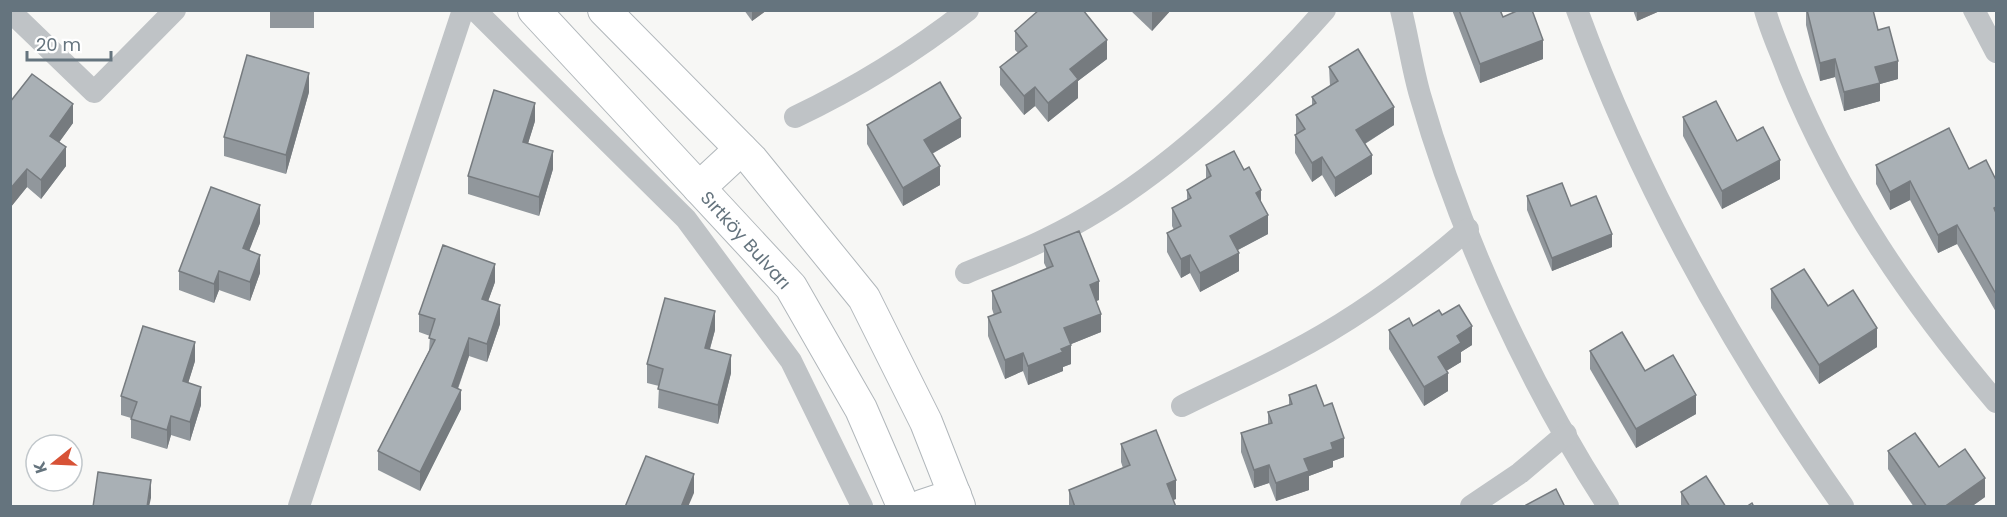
<svg xmlns="http://www.w3.org/2000/svg" width="2007" height="517" font-family="Poppins,sans-serif">
<style>
.lines{fill:none;stroke-linecap:round;stroke-linejoin:round}
.secondary-casing{stroke:#b1b7bb;stroke-width:34}
.minor{stroke:#bfc3c6;stroke-width:22}
.secondary{stroke:#fff;stroke-width:32}
.wall{fill:#91979c}
.shaded-wall{fill:#767b7f}
.building{fill:#a9b0b5;stroke:#767b7f;stroke-width:1.5}
.labels{text-anchor:middle;dominant-baseline:central;stroke-width:6;stroke-linejoin:round;paint-order:stroke}
.street-label{font-size:18px;fill:#65747e;stroke:#fff}
</style>
<rect width="100%" height="100%" fill="#f7f7f5"/>
<g class="lines">
<g class="secondary-casing">
<g id="secondary">
<path d="M534 10 791 287 861 409 903 506"/>
<path d="M604 10 752 160 864 298 926 422 959 506"/>
<path d="M699 188 741 149"/>
<path d="M922 506 955 495"/>
</g>
</g>
<g class="minor">
<path d="M475 10 686 219 791 361 862 506"/>
<path d="M1401 10C1408 38 1412 67 1420 95 1460 235 1529 384 1608 506"/>
<path d="M1577 10C1642 188 1735 353 1843 506"/>
<path d="M1765 10C1771 32 1781 53 1789 75 1838 196 1912 303 1996 402"/>
<path d="M1974 10 1996 52"/>
<path d="M10 11 94 92 175 10"/>
<path d="M795 117C858 87 913 53 968 10"/>
<path d="M966 273C992 262 1020 252 1046 239 1151 189 1248 97 1325 10"/>
<path d="M1182 406C1218 388 1255 372 1290 353 1354 320 1414 276 1468 229"/>
<path d="M299 506 463 10"/>
<path d="M1471 506 1520 473 1566 434"/>
</g>
<use href="#secondary" class="secondary"/>
</g>
<g class="wall">
<rect x="270" y="10" width="44" height="18"/>
<path d="M744 10H767L752 21Z"/>
<path d="M1130 10H1171L1152 31Z"/>
<path d="M1452 10H1500L1503 17 1543 59 1480 83Z"/>
<path d="M1633 10H1662L1637 21Z"/>
<path d="M1806 10H1873L1878 30 1898 79 1880 84V101L1844 111 1835 77 1820 81 1806 25Z"/>
<path d="M1015 31 1107 59 1078 81V98L1048 122 1035 106 1024 115 1000 85V67L1018 53 1015 50Z"/>
<path d="M1329 67 1394 125 1365 144 1372 174 1335 197 1322 175 1312 182 1295 153V135L1296 134V115L1312 106V97L1330 86Z"/>
<path d="M309 92 286 174 224 156V137Z"/>
<path d="M10 102 73 123 59 142 66 166 41 199 27 187 10 208Z"/>
<path d="M1683 117 1737 141 1780 179 1722 209 1683 136Z"/>
<path d="M535 121 528 143 553 169 539 216 468 194V176Z"/>
<path d="M867 125 961 137 932 154 940 185 903 206 867 144Z"/>
<path d="M1206 165 1261 202 1268 234 1238 250 1239 271 1200 292 1190 273 1181 278 1167 252V233L1174 230 1172 226V208L1187 200V190L1206 179Z"/>
<path d="M1876 165 1969 169 1996 180V312L1957 244 1938 253 1910 200 1890 210 1876 184Z"/>
<path d="M1527 196 1571 206 1612 247 1552 271 1527 210Z"/>
<path d="M260 223 249 250 260 273 250 301 219 290 214 303 179 290V271Z"/>
<path d="M1044 245 1099 300 1096 301 1101 332 1071 344V364L1063 367V371L1028 385 1023 371 1005 379 988 336V317L994 315 992 309V291L1047 269 1044 263Z"/>
<path d="M495 282 488 301 500 324 487 362 469 356 458 389 461 409 420 491 378 470V451L429 351 430 336 419 332V314Z"/>
<path d="M1771 289 1877 347 1819 384 1771 308Z"/>
<path d="M1442 315 1472 345 1461 352V362L1446 371 1448 391 1424 406 1389 349V330L1413 326Z"/>
<path d="M715 330 710 349 731 373 718 424 658 408 659 386 647 383V364Z"/>
<path d="M1590 351 1645 371 1696 414 1636 448 1590 369Z"/>
<path d="M195 361 188 383 201 405 190 441 171 435 167 449 131 438V418L121 415V396Z"/>
<path d="M1289 395 1344 457 1333 461V467L1309 476V490L1276 501 1269 483 1254 488 1241 452V433L1268 424V412L1289 405Z"/>
<path d="M1121 444 1176 499 1173 500 1176 507H1069V490L1123 468 1121 462Z"/>
<path d="M1888 451 1939 467 1985 497 1971 507H1914L1888 469Z"/>
<path d="M1681 492 1726 507H1681Z"/>
</g>
<g class="shaded-wall">
<path d="M752 10H767L752 21Z"/>
<path d="M1154 10H1171L1152 31V12Z"/>
<path d="M1637 10H1662L1637 21Z"/>
<path d="M1107 40V59L1078 81V98L1048 122V103L1070 69Z"/>
<path d="M1543 40V59L1480 83V64Z"/>
<path d="M1835 59V77L1820 81V63Z"/>
<path d="M1898 61V79L1880 84V101L1844 111V92L1875 67Z"/>
<path d="M309 73V92L286 174V155Z"/>
<path d="M1035 87V106L1024 115V96Z"/>
<path d="M535 103V121L523 160V142Z"/>
<path d="M73 104V123L50 155V136Z"/>
<path d="M1394 107V125L1356 149V130Z"/>
<path d="M961 118V137L924 158V140Z"/>
<path d="M66 147V166L41 199V180Z"/>
<path d="M553 151V169L539 216V197Z"/>
<path d="M1372 155V174L1335 197V178Z"/>
<path d="M1322 157V175L1312 182V163Z"/>
<path d="M1780 160V179L1722 209V191Z"/>
<path d="M940 166V185L903 206V188Z"/>
<path d="M27 169V187L10 208V189Z"/>
<path d="M1910 181V200L1890 210V192Z"/>
<path d="M1261 190V209L1256 193Z"/>
<path d="M260 205V223L243 267V248Z"/>
<path d="M1268 215V234L1230 254V236Z"/>
<path d="M1957 225V244L1938 253V235Z"/>
<path d="M1612 234V247L1552 271V258Z"/>
<path d="M1239 253V271L1200 292V273Z"/>
<path d="M260 255V273L250 301V282Z"/>
<path d="M1190 255V273L1181 278V259Z"/>
<path d="M495 264V282L482 318V299Z"/>
<path d="M219 271V290L214 303V284Z"/>
<path d="M1099 281V300L1090 303V285Z"/>
<path d="M500 305V324L487 362V344Z"/>
<path d="M715 311V330L705 366V348Z"/>
<path d="M1101 314V332L1064 347V328Z"/>
<path d="M1472 326V345L1461 352V362L1438 376V357L1457 336Z"/>
<path d="M1877 328V347L1819 384V365Z"/>
<path d="M469 338V356L452 404V386Z"/>
<path d="M195 342V361L183 400V381Z"/>
<path d="M1071 345V364L1063 367V371L1028 385V366L1061 349Z"/>
<path d="M1023 353V371L1005 379V360Z"/>
<path d="M731 355V373L718 424V405Z"/>
<path d="M1448 373V391L1424 406V387Z"/>
<path d="M201 387V405L190 441V422Z"/>
<path d="M461 390V409L420 491V472Z"/>
<path d="M1696 395V414L1636 448V429Z"/>
<path d="M171 416V435L167 449V430Z"/>
<path d="M1344 438V457L1333 461V467L1309 476V490L1276 501V483L1304 459 1331 443Z"/>
<path d="M1269 465V483L1254 488V470Z"/>
<path d="M694 474V493L688 507H681Z"/>
<path d="M1985 478V497L1971 507H1944Z"/>
<path d="M151 480V498L149 507H147Z"/>
<path d="M1176 480V499L1167 502V484Z"/>
</g>
<g class="building">
<path d="M1039 10H1083L1107 40 1070 69 1078 79 1048 103 1035 87 1024 96 1000 67 1027 46 1015 31Z"/>
<path d="M1459 10H1500L1503 17 1519 10H1532L1543 40 1480 64Z"/>
<path d="M1807 10H1873L1878 30 1889 27 1898 61 1875 67 1880 83 1844 92 1835 59 1820 63Z"/>
<path d="M1358 49 1394 107 1356 130 1372 155 1335 178 1322 157 1312 163 1295 135 1305 129 1296 115 1316 103 1312 97 1338 81 1329 67Z"/>
<path d="M247 55 309 73 286 155 224 137Z"/>
<path d="M32 74 73 104 50 136 66 147 41 180 27 169 10 189V102Z"/>
<path d="M940 82 961 118 924 140 940 166 903 188 867 125Z"/>
<path d="M494 90 535 103 523 142 553 151 539 197 468 176Z"/>
<path d="M1716 101 1737 141 1763 127 1780 160 1722 191 1683 117Z"/>
<path d="M1949 128 1969 169 1986 160 1996 180V207L1994 208 1996 213V294L1957 225 1938 235 1910 181 1890 192 1876 165Z"/>
<path d="M1234 151 1244 170 1249 167 1261 190 1256 193 1268 215 1230 236 1239 253 1200 273 1190 255 1181 259 1167 233 1181 226 1172 208 1191 198 1187 190 1211 176 1206 165Z"/>
<path d="M1562 183 1571 206 1596 196 1612 234 1552 258 1527 196Z"/>
<path d="M211 187 260 205 243 248 260 255 250 282 219 271 214 284 179 271Z"/>
<path d="M1079 231 1099 281 1090 285 1101 314 1064 328 1071 345 1061 349 1063 352 1028 366 1023 353 1005 360 988 317 1001 312 992 291 1053 266 1044 245Z"/>
<path d="M443 245 495 264 482 299 500 305 487 344 469 338 452 386 461 390 420 472 378 451 435 340 429 338 435 319 419 314Z"/>
<path d="M1804 269 1828 306 1853 290 1877 328 1819 365 1771 289Z"/>
<path d="M665 298 715 311 705 348 731 355 718 405 658 389 663 369 647 364Z"/>
<path d="M1459 305 1472 326 1457 336 1461 343 1438 357 1448 373 1424 387 1389 330 1409 318 1413 326 1439 310 1442 315Z"/>
<path d="M143 326 195 342 183 381 201 387 190 422 171 416 167 430 131 419 137 402 121 396Z"/>
<path d="M1622 332 1645 371 1673 355 1696 395 1636 429 1590 351Z"/>
<path d="M1316 385 1324 406 1332 403 1344 438 1331 443 1333 449 1304 459 1309 471 1276 483 1269 465 1254 470 1241 433 1272 423 1268 412 1292 404 1289 395Z"/>
<path d="M1156 430 1176 480 1167 484 1176 507H1075L1069 490 1130 465 1121 444Z"/>
<path d="M1915 433 1939 467 1965 449 1985 478 1944 507H1927L1888 451Z"/>
<path d="M646 456 694 474 681 507H625Z"/>
<path d="M98 472 151 480 147 507H93Z"/>
<path d="M1706 476 1726 507H1690L1681 492Z"/>
<path d="M1556 489 1565 507H1527L1526 505Z"/>
<path d="M1752 503 1754 507H1746Z"/>
</g>
<g class="labels">
<g class="street-label">
<text transform="translate(746 240) rotate(48)">Sırtköy Bulvarı</text>
</g>
</g>
<rect width="2007" height="517" fill="none" stroke="#65747e" stroke-width="24"/>
<g transform="translate(54 463) rotate(252)"><circle r="28" fill="#ffffff" stroke="#c1c7cb" stroke-width="1.5"/>
<path d="M0-4.5L10 22L0 15L-10 22Z" fill="#d75236"/>
<text y="-9" font-size="16" font-weight="bold" text-anchor="middle" fill="#65747e">K</text>
</g>
<path d="M27 51v9h84v-9" fill="none" stroke="#65747e" stroke-width="3"/>
<text x="36" y="51" font-size="18" fill="#65747e" stroke="#ffffff" stroke-width="4.5" paint-order="stroke">20 m</text>
</svg>
